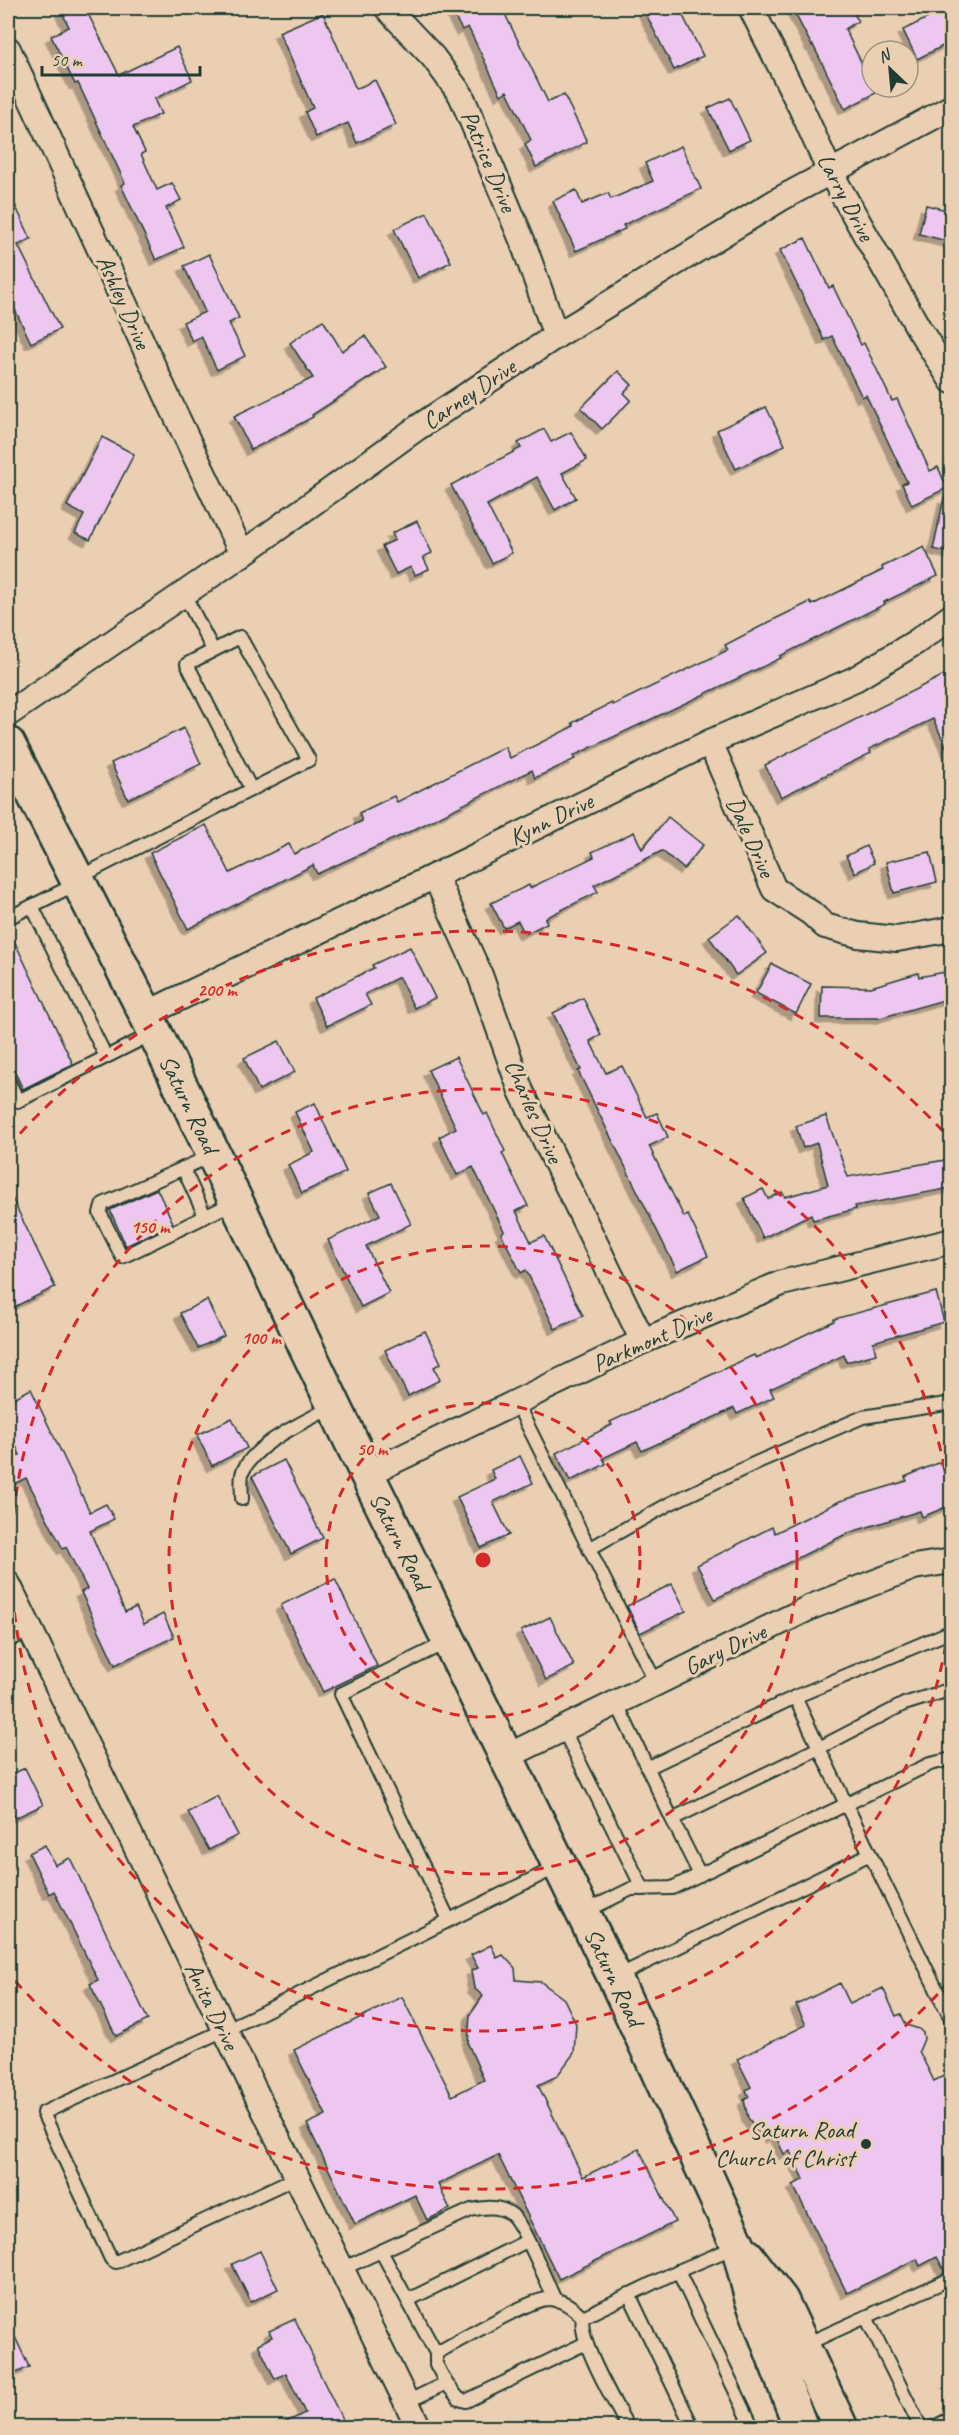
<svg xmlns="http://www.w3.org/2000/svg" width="959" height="2435" font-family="Caveat,sans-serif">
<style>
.building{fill:#eec7f0;stroke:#1f3d34;stroke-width:1.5;filter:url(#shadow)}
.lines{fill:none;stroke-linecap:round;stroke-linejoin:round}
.lane-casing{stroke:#1f3d34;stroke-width:16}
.street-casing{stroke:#1f3d34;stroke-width:28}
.secondary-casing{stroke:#1f3d34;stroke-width:38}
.lane{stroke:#ebcfb2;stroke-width:12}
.street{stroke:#ebcfb2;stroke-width:24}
.secondary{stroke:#ebcfb2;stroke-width:33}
.ring{fill:none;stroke:#d62828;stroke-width:3;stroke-dasharray:10 8}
.poi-dot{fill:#1f3d34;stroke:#ebcfb2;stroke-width:2}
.labels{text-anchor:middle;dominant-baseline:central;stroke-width:6;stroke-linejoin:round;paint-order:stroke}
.street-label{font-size:24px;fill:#1f3d34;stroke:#ebcfb2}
.poi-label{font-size:24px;fill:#1f3d34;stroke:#ebcfb2;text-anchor:end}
.centre{fill:#d62828;stroke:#ebcfb2;stroke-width:3}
.ring-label{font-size:18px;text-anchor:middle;font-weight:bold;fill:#d62828;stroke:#ebcfb2;stroke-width:6;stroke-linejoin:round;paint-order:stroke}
</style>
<defs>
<filter id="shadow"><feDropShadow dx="-5.5" dy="5.5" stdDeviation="0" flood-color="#0004"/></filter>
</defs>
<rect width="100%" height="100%" fill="#ebcfb2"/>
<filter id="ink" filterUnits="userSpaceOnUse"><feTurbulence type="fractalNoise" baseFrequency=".0167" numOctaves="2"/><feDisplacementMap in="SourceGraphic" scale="12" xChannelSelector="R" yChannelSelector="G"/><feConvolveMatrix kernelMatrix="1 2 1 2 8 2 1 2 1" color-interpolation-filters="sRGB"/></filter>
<g filter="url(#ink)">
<g class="building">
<path d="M60 8H85L119 75 177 47 192 80 154 99 161 114 133 127 145 152 141 154 157 190 172 183 181 200 166 208 184 247 156 260 121 185 125 183 78 83 75 84 51 36 69 27Z"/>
<path d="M450 8H502L548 102 564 95 587 142 536 167 525 144 531 140 507 91 501 95 468 27 462 30Z"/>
<path d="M643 8H679L703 56 674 70Z"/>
<path d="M792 8H851L858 21 845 29 876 93 845 109 813 45 812 46Z"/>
<path d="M948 8H951V42L917 59 903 30Z"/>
<path d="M323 13 356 89 375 80 396 125 357 143 348 123 316 137 305 112 313 108 279 32Z"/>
<path d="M730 98 750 140 729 150 708 108Z"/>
<path d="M681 146 701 189 623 225 625 229 576 251 553 201 576 190 582 204 608 193 611 199 653 181 645 163Z"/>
<path d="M8 190 31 239 18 245 60 329 31 343 8 295Z"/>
<path d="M926 205 951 211V242L919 234Z"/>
<path d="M427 213 451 262 418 278 394 229Z"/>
<path d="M805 238 829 288 833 286 861 345 864 343 892 401 897 399 930 471 938 467 947 488 912 505 902 484 907 482 866 395 862 397 832 336 824 340 780 250Z"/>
<path d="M209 254 239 318 229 323 245 356 217 370 201 336 192 341 183 322 205 312 184 266Z"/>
<path d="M323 320 342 351 365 336 386 367 312 415 313 417 251 450 234 416 313 378 290 343Z"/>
<path d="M618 371 632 385 624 393 631 400 602 429 581 408Z"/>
<path d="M766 407 785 445 736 469 717 430Z"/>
<path d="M544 429 551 442 571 432 587 460 562 473 576 498 555 510 537 477 487 505 512 553 492 563 451 485 521 448 518 443Z"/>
<path d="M102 437 134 454 90 540 75 533 84 515 67 506Z"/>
<path d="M944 498 951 499V553L933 549Z"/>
<path d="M417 521 432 553 423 557 429 569 415 575 411 567 396 574 382 546 395 540 392 533Z"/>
<path d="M924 547 938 576 884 602 885 604 780 656 781 658 573 756 575 759 535 778 532 770 411 831 317 874 313 865 188 929 150 853 206 825 230 873 289 844 294 854 362 821 359 813 394 796 397 802 505 747 510 758 574 726 572 723 612 703 613 705 728 650 725 645 777 618 810 602 812 605 883 570 882 567Z"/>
<path d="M944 675 951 690V756L933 719 869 749 871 753 781 797 765 765Z"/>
<path d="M184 728 201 764 128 799 111 763Z"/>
<path d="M668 817 703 845 684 869 662 851 594 885 598 892 545 918 547 923 525 934 518 921 504 928 491 903 529 885 530 888 594 857 592 852 634 832 642 849Z"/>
<path d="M866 846 874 863 855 873 846 856Z"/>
<path d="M930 852 937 882 894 893 886 862Z"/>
<path d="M739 915 767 953 736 975 709 937Z"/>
<path d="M8 928 73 1064 23 1089 8 1058Z"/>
<path d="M410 947 435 998 414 1008 399 977 365 994 371 1005 327 1026 313 998 374 968 372 965Z"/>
<path d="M772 964 811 984 796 1014 756 993Z"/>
<path d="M951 971V998L880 1018H821L822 986 871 987 918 973 919 977Z"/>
<path d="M583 998 601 1035 590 1041 606 1073 622 1066 647 1117 657 1113 668 1137 649 1146 684 1217 688 1215 708 1256 677 1271 578 1071 581 1070 553 1013Z"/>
<path d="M279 1041 295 1072 259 1090 244 1058Z"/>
<path d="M456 1057 484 1115 487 1113 505 1151 502 1153 528 1206 516 1211 531 1242 544 1236 583 1316 555 1329 526 1270 521 1273 501 1233 504 1231 473 1167 457 1175 439 1137 456 1128 428 1070Z"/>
<path d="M315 1103 346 1172 302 1193 288 1165 314 1152 295 1112Z"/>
<path d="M826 1116 848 1177 951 1159V1188L855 1206 856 1209 813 1220 811 1214 763 1238 744 1198 763 1189 768 1199 782 1192 785 1197 828 1185 817 1143 803 1148 796 1126Z"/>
<path d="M391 1183 411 1224 366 1246 389 1293 361 1307 328 1240 380 1215 369 1193Z"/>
<path d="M157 1189 173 1223 126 1246 110 1210Z"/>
<path d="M8 1190 55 1287 8 1310Z"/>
<path d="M936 1292 944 1322 873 1342 876 1354 846 1362 844 1355 770 1389 774 1397 737 1414 734 1408 642 1451 637 1442 603 1458 606 1464 570 1481 556 1453 612 1425 610 1422 648 1404 754 1355 756 1358 834 1321V1319Z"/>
<path d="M207 1300 224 1336 198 1348 180 1313Z"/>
<path d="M425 1331 441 1363 434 1367 440 1380 408 1396 385 1350Z"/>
<path d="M31 1389 90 1512 106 1504 114 1519 90 1531 125 1612 136 1607 144 1624 163 1614 174 1637 115 1665 81 1592 87 1589 66 1547 63 1549 26 1478 8 1487V1461L20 1455 8 1428V1401Z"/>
<path d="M232 1418 247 1448 212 1466 197 1435Z"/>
<path d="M520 1456 533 1483 493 1502 509 1535 481 1548 457 1497 495 1479 491 1470Z"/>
<path d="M284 1460 323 1538 291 1554 252 1476Z"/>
<path d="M940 1462 951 1489V1505L922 1517 920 1511 848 1533 715 1599 697 1565 772 1527 775 1533 840 1501 907 1481 905 1477Z"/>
<path d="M335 1579 377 1666 323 1692 281 1605Z"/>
<path d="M672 1584 686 1611 640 1633 627 1606Z"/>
<path d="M550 1617 574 1666 546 1680 521 1631Z"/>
<path d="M25 1768 43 1805 15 1818 8 1802V1776Z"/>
<path d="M217 1796 238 1835 209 1850 188 1812Z"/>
<path d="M45 1845 55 1865 70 1858 148 2020 116 2036 90 1984 98 1980 54 1891 49 1894 29 1853Z"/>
<path d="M491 1945 497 1958 503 1955 515 1968 516 1980 541 1982 564 1999 576 2024 574 2053 557 2076 538 2085 583 2177 639 2149 675 2222 559 2279 498 2155 438 2184 450 2209 427 2220 415 2195 355 2224 307 2124 326 2115 294 2050 402 1997 452 2096 484 2080 468 2044 470 2015 483 1996 474 1988 471 1971 478 1968 471 1955Z"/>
<path d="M840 1983 850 2004 883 1988 896 2016 901 2014 906 2025 919 2029 923 2033 924 2039 919 2051 934 2081 951 2072V2270L945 2272 937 2257 920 2266 917 2259 847 2293 793 2185 804 2179 790 2151 784 2154 775 2135 770 2138 767 2131 761 2134 748 2118 744 2100 749 2097 746 2090 751 2087 737 2059 806 2025 796 2005Z"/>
<path d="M260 2251 278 2289 251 2302 232 2264Z"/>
<path d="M295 2319 314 2359 313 2360 346 2427H276L305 2413 286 2373 275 2379 258 2344 272 2337 269 2331Z"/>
<path d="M8 2322 29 2367 8 2377Z"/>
</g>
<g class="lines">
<g class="lane-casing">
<g id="lane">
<path d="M184 594 213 650"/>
<path d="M78 878 309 760 240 637 187 664 251 789"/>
<path d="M32 906 106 1057"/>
<path d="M8 918 78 883"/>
<path d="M8 1080 18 1101 154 1033"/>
<path d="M213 1155 103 1204 100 1213 122 1257 235 1202"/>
<path d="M183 1168 205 1216"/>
<path d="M516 1402 656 1683"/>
<path d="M242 1499C242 1490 240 1478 243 1471 257 1441 306 1422 333 1406"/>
<path d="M589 1549 669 1504 760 1461 863 1417 952 1403"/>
<path d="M8 1641 30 1630"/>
<path d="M447 1642 341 1694 449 1920"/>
<path d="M795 1697 819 1748 904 1704 952 1689"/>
<path d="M616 1702 672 1819 819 1748 870 1854"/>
<path d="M563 1729 643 1889"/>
<path d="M647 1768 795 1697 952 1631"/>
<path d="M672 1819 700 1875"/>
<path d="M584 1912 631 1889 672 1888 930 1764 952 1759"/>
<path d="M616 1977 870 1854 952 2021"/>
<path d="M942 2002 952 1993"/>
<path d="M297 2177 116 2262 111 2259 43 2113 255 2016 559 1866"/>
<path d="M735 2247 678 2271 753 2428"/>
<path d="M381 2251 471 2210C484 2207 501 2205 512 2215 525 2228 546 2281 555 2300"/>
<path d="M342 2269 381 2251 436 2353"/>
<path d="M629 2294 693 2428"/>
<path d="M408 2300 527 2241"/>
<path d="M866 2317 921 2428"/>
<path d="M804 2345 952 2278"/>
<path d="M446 2383 436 2364V2353C458 2342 528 2300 547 2299 563 2299 572 2307 583 2317"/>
<path d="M407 2402 446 2383 459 2399 466 2401 586 2343"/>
<path d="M628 2428C616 2404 577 2340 583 2317L678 2271"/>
<path d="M932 2428 952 2418"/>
</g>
</g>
<g class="street-casing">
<g id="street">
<path d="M387 8 433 57 461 95 522 240 556 336"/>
<path d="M751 8 802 110 830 172 919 329 952 381"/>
<path d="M8 49 171 405 242 554"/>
<path d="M8 714 242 554 417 428 556 336 780 199 952 107"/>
<path d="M710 742 774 889 811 913 825 926 858 935 897 939 952 929"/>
<path d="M435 876 480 975 521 1091 643 1341"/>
<path d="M146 1014 435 876 710 742 855 679 916 642 952 616"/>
<path d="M367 1474 643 1341 782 1283 952 1241"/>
<path d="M8 1584 419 2428"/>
<path d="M506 1757 811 1607 914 1567 952 1561"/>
</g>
</g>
<g class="secondary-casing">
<g id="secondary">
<path d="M8 744 146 1014 367 1474 615 1978 738 2245 752 2299 801 2428"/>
<path d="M747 2256 781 2300 841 2428"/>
</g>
</g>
<use href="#lane" class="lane"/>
<use href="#street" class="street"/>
<use href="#secondary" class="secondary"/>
</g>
</g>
<g class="ring">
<circle cx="483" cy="1560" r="157"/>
<circle cx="483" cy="1560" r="314"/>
<path d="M951 1609A471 471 0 1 1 951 1511"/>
<path d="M950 1981A629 629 0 0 1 8 1973M8 1147A629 629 0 0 1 950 1139"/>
</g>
<circle class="poi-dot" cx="866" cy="2144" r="6"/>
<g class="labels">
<g class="street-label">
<text transform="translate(489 161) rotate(67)">Patrice Drive</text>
<text transform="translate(846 197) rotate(62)">Larry Drive</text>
<text transform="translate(124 302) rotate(66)">Ashley Drive</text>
<text transform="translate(469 394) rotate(-34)">Carney Drive</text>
<text transform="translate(551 819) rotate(-26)">Kynn Drive</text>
<text transform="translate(751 837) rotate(66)">Dale Drive</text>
<text transform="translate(189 1104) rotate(64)">Saturn Road</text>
<text transform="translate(534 1111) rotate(66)">Charles Drive</text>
<text transform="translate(652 1339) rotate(-24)">Parkmont Drive</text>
<text transform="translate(400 1541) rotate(63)">Saturn Road</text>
<text transform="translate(725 1649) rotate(-26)">Gary Drive</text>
<text transform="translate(614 1977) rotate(64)">Saturn Road</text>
<text transform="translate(212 2006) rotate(64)">Anita Drive</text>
</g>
<g class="poi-label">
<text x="854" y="2130">Saturn Road<tspan x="854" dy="28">Church of Christ</tspan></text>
</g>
</g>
<circle cx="483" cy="1560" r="9" class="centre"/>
<g class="ring-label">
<text x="217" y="996">200 m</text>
<text x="150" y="1233">150 m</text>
<text x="261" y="1344">100 m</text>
<text x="372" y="1455">50 m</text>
</g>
<rect width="959" height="2435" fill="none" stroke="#ebcfb2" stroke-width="30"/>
<rect x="15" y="15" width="929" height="2405" fill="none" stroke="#1f3d34" stroke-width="2" filter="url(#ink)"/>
<g transform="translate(890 69) rotate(334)"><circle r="28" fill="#ebcfb2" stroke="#999580" stroke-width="1.5"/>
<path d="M0-4.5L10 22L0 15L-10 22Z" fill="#1f3d34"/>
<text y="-9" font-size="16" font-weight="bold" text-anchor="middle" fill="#1f3d34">N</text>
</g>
<path d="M42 66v9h158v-9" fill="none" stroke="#1f3d34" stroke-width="3"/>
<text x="51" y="66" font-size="18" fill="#1f3d34" stroke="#ebcfb2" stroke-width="4.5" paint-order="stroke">50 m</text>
</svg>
